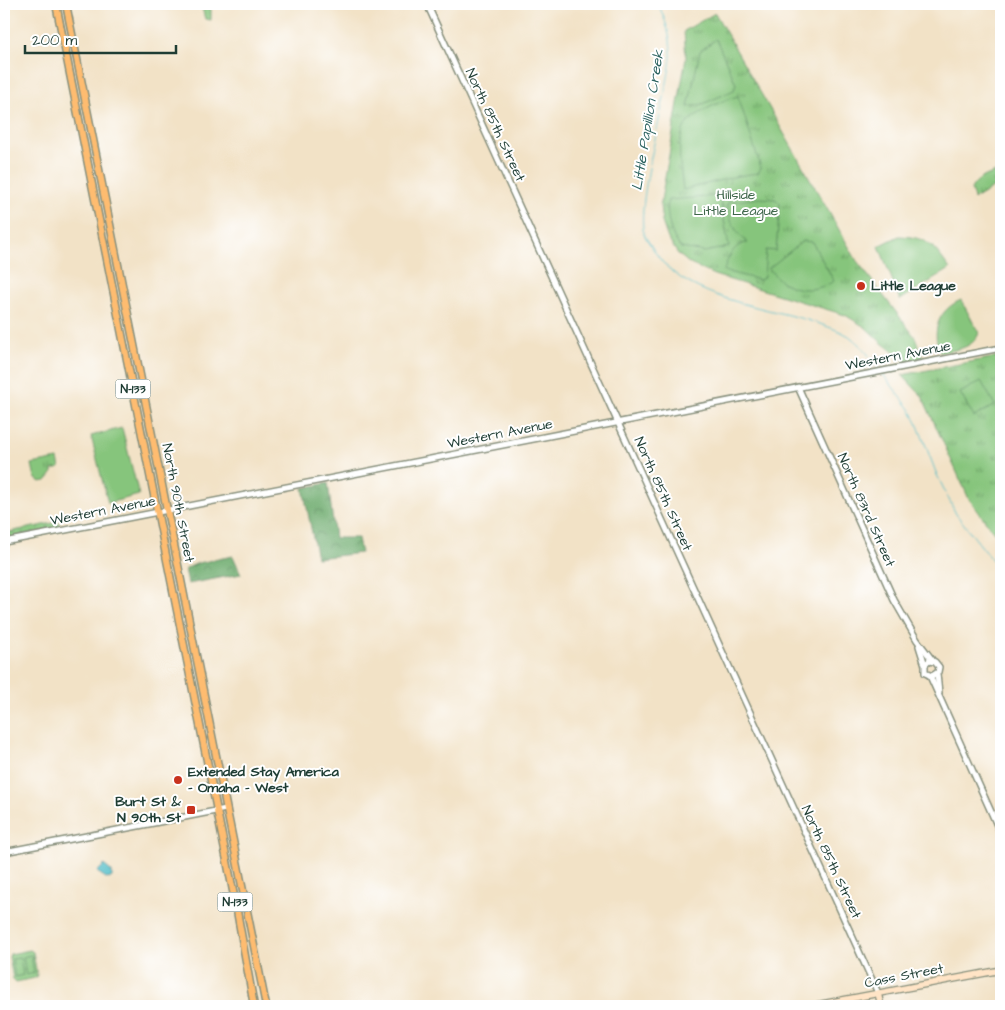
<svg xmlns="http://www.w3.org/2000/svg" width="1005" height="1010" font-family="'Architects Daughter',sans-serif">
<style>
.grass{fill:url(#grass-dots);stroke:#528158}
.forest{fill:url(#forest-crowns);stroke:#467450}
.park{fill:url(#park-tufts);stroke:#528158}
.pitch{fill:#86c57c;stroke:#528158}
.water{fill:url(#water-ripples);stroke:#367c7d}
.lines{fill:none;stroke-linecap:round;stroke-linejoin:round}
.stream{stroke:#4ebcc6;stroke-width:1}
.tertiary-casing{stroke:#88907d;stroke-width:8}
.secondary-casing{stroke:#88907d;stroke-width:8}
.primary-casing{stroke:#88907d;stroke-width:9}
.tertiary{stroke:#fff;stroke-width:5}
.secondary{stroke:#ffe4c6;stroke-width:5.5}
.primary{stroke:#febc70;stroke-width:6}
.poi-dot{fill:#c8321e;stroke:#fff;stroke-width:2}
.labels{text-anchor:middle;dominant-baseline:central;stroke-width:4;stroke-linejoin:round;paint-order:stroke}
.shield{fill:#fff;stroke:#627771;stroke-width:1}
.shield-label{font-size:12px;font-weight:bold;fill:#1f3d34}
.street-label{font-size:14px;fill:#1f3d34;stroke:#fff}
.park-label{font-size:14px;fill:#3e664a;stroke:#fff}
.poi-label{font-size:14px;font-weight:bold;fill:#1f3d34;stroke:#fff;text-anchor:start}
.water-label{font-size:15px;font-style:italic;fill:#2d6360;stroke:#fff}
</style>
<defs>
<pattern id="grass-dots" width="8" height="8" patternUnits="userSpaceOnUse" patternTransform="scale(1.25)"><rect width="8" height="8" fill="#86c57c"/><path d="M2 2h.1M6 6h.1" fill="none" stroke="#6da166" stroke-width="1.8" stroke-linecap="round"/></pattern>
<pattern id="forest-crowns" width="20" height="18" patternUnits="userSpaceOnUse" patternTransform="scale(1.25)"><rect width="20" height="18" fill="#6caa6c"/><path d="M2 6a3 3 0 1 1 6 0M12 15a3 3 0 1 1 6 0" fill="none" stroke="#588c5a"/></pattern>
<pattern id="park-tufts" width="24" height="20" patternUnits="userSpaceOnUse" patternTransform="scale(1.25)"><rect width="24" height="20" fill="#86c57c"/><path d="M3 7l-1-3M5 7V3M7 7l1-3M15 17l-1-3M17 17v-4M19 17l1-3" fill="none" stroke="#6da166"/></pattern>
<pattern id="water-ripples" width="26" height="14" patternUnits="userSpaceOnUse" patternTransform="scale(1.25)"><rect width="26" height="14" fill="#4ebcc6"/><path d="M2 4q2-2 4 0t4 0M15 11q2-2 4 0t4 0" fill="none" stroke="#409aa2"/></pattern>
</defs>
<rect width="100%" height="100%" fill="#fff"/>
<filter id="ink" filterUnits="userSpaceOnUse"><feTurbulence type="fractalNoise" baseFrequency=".02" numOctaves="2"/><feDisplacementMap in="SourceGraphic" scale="10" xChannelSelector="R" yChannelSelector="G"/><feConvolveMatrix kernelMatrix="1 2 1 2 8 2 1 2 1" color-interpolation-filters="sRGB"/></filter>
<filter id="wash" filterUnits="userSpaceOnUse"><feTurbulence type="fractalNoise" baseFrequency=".0096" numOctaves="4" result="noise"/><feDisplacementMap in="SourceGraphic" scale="20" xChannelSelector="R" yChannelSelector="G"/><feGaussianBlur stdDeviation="1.12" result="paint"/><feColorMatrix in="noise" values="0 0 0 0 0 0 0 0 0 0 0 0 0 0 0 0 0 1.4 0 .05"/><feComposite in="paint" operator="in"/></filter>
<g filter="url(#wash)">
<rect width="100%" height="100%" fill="#f2e2c6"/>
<path class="grass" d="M58 522 60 525 58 528 4 539V533Z"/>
<g class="forest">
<path d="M328 483 335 538H358L361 553 317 558 303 488Z"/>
<path d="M233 556 241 574 188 584 185 569 198 563Z"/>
</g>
<g class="park">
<path d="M189 4H206L211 9V20L205 19 202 8 191 9Z"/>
<path d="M715 13 857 261 915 337 923 358 906 362 882 343 865 327 845 315 714 275 690 264 678 254 668 239 662 222 660 206 686 58 684 31Z"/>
<path d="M1001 170V183L974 199 971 189C977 177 989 175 1001 170Z"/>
<path d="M1001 356V542L969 499 922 396 902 375Z"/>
<path d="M58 459 60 468 52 470V474L46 481 40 482 35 478 32 464Z"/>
<path d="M30 950 33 952 37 975 35 978 16 982 13 979 9 957 10 954Z"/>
</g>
<g class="pitch">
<path d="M716 39 736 84 734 90 703 104 688 107 700 51Z"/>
<path d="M738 96 761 168 758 173 737 176 683 190C681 170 676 146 684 128 691 114 723 100 738 96Z"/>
<path d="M717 196 720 198 729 247 704 252 681 248C670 235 666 216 668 200Z"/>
<path d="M759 198 775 199 780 203 776 251 766 250 764 277 760 280 724 271C727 259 734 243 748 243 735 232 728 220 728 202Z"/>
<path d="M899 236C929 237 933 246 950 269L900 300 879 246Z"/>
<path d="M803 241 812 242 834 281C811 295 784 291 769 268Z"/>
<path d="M961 300 979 333C973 349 954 350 940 353 931 331 938 310 961 300Z"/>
<path d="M981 381 995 405 974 417 960 393Z"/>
<path d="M122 428 139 495 108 503 91 436Z"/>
<path d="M31 955 34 973 26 975 23 957Z"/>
<path d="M20 958 23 975 15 977 12 959Z"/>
</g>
<path class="water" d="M104 865 112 872V877L109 879 106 878 97 872Z"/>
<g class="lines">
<g class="stream">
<path d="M658 4C666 20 671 37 671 55 670 88 631 216 646 238 652 247 658 258 666 266 701 301 771 308 817 323 828 327 839 330 849 336 861 345 871 357 879 369"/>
<path d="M882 373 910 409 917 423 937 475 956 514 1001 571"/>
</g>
</g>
</g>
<g filter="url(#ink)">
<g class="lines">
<g class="tertiary-casing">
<g id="tertiary">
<path d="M427 4 878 993"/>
<path d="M798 387 894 600 917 640 933 661"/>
<path d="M4 542 1001 348"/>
<path d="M919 646 925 665V673L932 676 938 672 939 667 935 662 929 661 925 665"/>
<path d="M937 674 939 693"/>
<path d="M930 676 1001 834"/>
<path d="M4 852 226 809"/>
</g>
</g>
<g class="secondary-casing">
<g id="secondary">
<path d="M878 993 881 1006"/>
<path d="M811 1006 1001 970"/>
</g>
</g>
<g class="primary-casing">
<g id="primary">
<path d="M56 4 237 911 254 1006"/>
<path d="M66 4 266 1006"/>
</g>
</g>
<use href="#tertiary" class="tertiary"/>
<use href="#secondary" class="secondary"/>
<use href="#primary" class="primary"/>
</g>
</g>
<g class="poi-dot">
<circle cx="861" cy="286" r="5"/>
<circle cx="178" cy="780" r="5"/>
<rect x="186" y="805" width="10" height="10" rx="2.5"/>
</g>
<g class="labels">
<g class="shield">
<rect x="115.5" y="379.5" width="35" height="19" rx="4"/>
<rect x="217.5" y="892.5" width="35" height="19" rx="4"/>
</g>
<g class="shield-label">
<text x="133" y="389">N-133</text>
<text x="235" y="902">N-133</text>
</g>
<g class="street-label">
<text transform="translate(495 125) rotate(65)">North 85th Street</text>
<text transform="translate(898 356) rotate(-11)">Western Avenue</text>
<text transform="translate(500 434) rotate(-11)">Western Avenue</text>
<text transform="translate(663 494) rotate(66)">North 85th Street</text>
<text transform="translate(178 503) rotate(79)">North 90th Street</text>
<text transform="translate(866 510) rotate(66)">North 83rd Street</text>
<text transform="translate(103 511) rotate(-11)">Western Avenue</text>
<text transform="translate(831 862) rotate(65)">North 85th Street</text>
<text transform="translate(904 976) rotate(-11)">Cass Street</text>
</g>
<g class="park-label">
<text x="736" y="195">Hillside<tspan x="736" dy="16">Little League</tspan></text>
</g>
<g class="poi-label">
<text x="871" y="286">Little League</text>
<text x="188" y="772">Extended Stay America<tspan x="188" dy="16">- Omaha - West</tspan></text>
<text x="181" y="802" text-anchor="end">Burt St &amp;<tspan x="181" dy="16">N 90th St</tspan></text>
</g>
<g class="water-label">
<text transform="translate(648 120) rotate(-81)">Little Papillion Creek</text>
</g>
</g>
<rect width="1005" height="1010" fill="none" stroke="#fff" stroke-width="20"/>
<path d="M25 45v8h151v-8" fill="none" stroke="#1f3d34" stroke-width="2.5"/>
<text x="32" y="45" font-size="15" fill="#1f3d34" stroke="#ffffff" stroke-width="4" paint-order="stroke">200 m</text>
</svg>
